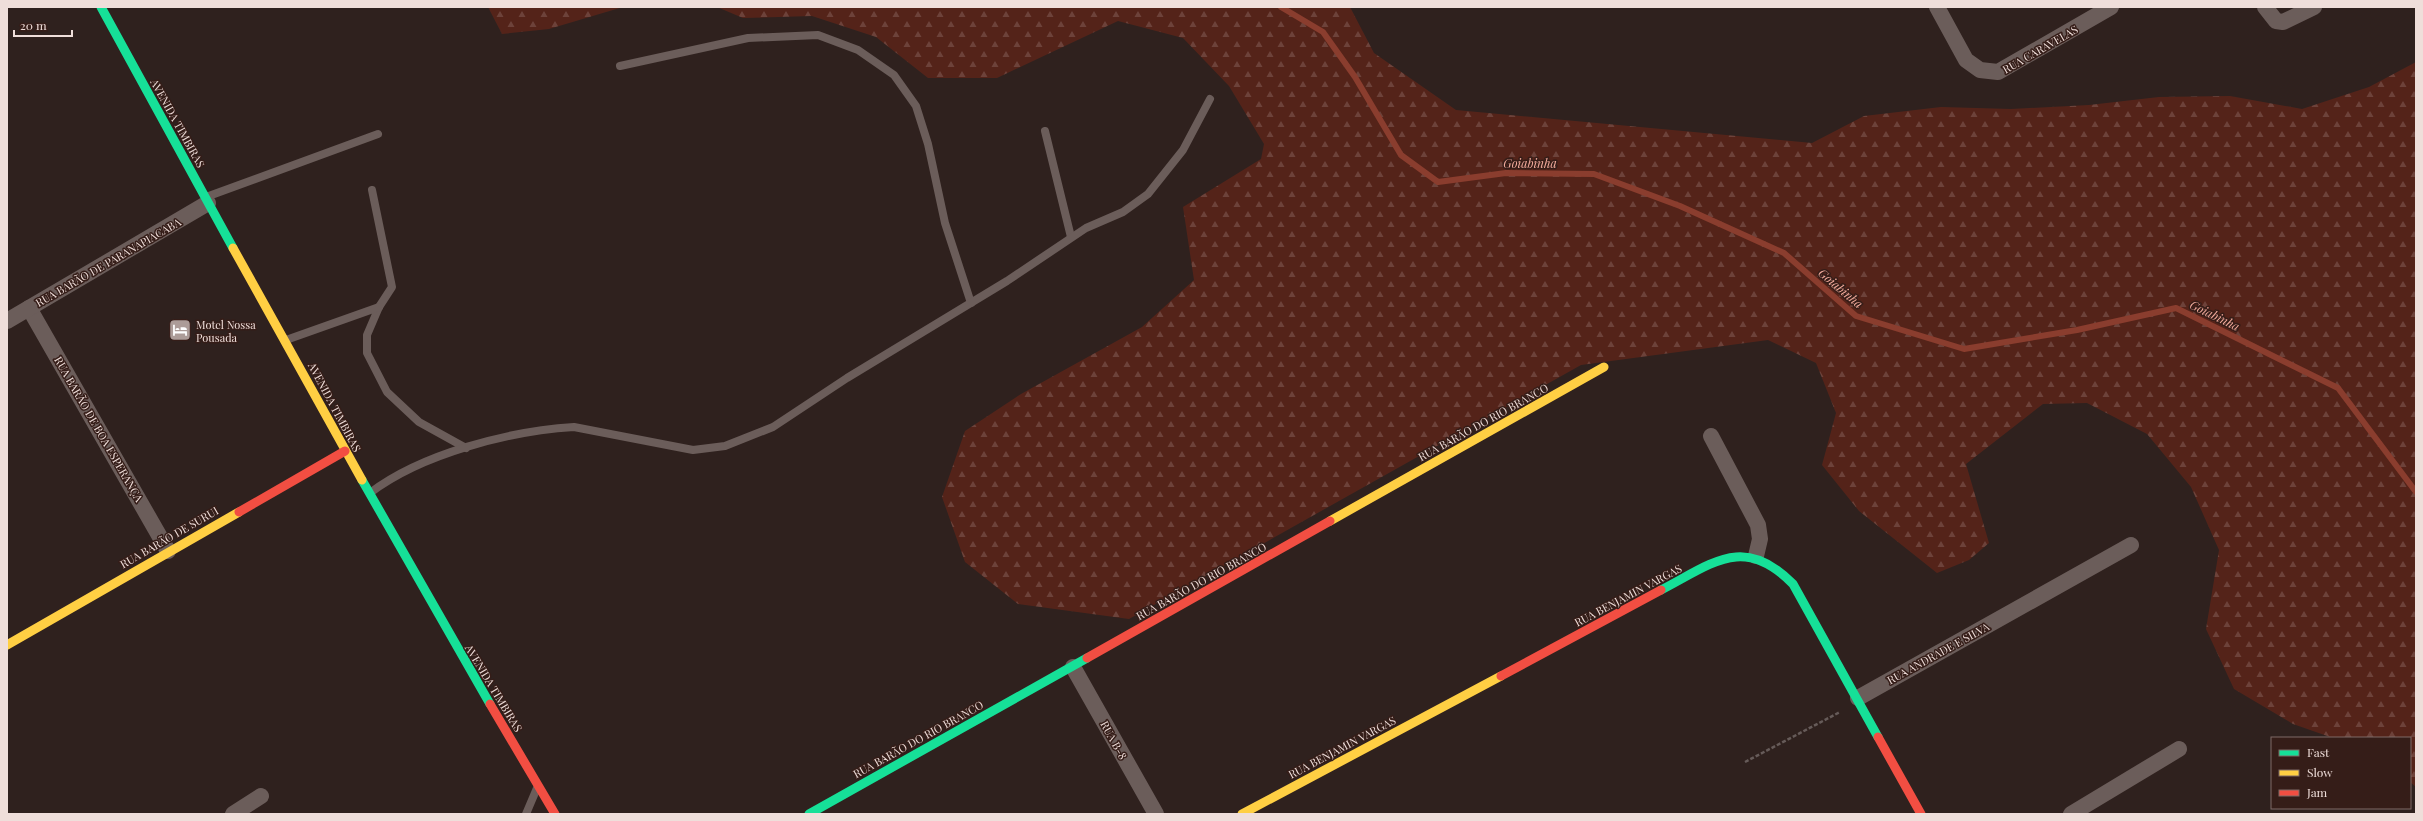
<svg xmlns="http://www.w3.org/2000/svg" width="2423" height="821" font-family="'Playfair Display',serif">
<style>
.forest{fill:url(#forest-firs)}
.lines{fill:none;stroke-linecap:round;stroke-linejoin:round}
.stream{stroke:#8a3d2e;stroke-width:6}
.path{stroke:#665b59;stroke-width:2.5;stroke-dasharray:4 2;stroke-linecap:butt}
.lane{stroke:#6b5d5a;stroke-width:8}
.street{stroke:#6b5d5a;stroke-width:16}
.fast{stroke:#16e098;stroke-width:9}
.slow{stroke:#ffcf43;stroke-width:9}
.jam{stroke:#f24e42;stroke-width:9}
.labels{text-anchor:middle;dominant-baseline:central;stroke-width:3;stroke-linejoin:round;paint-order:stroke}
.street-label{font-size:11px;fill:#efdeda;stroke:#351d18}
.poi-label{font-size:11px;fill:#efdeda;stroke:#351d18;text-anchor:start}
.water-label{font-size:12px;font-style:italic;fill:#f3ab9c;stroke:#351d18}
</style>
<defs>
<pattern id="forest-firs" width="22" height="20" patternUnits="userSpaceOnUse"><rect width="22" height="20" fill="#542319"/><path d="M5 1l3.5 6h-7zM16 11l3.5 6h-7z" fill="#6d423a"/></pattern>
</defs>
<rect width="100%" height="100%" fill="#2f211e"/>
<g class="forest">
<path d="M488 7H623L549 29 502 34Z"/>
<path d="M717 7H1350L1374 53 1456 110 1812 143 1864 116 1941 107 2011 109 2089 105 2159 97 2230 96 2302 109 2369 87 2416 62V787L2410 782V738H2333L2293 724 2234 689 2206 629 2219 550 2191 487 2147 434 2087 403 2043 404 1966 464 1989 543 1969 560 1937 573 1859 511 1822 465 1836 413 1816 363 1768 340 1581 365 1129 619 1018 604 965 562 942 497 965 431 1021 394 1142 327 1194 280 1183 207 1261 159 1264 144 1229 86 1183 38 1118 21 997 78H928L876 37 812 16 743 18Z"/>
</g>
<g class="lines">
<path class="stream" d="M1281 7 1323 32 1355 77 1401 155 1438 182 1506 173 1594 174 1680 206 1784 253 1856 316 1964 349 2077 330 2176 308 2338 388 2416 492"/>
<path class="path" d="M1745 762 1840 712"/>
<g class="lane">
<path d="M620 66 748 38 818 35 858 50 894 75 916 106 928 144 945 223 971 303"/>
<path d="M1045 131 1071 237"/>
<path d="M372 190 392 287 379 307 367 335V353L387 392 419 422 466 448"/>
<path d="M206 197 378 134"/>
<path d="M286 340 379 307"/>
<path d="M370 493C421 454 509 431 574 427L693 450 725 446 773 427 847 378 1007 281 1086 228 1123 212 1148 194 1183 150 1210 99"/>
<path d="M526 814 537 788"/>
</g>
<g class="street">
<path d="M1937 7 1966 60 1980 70 1998 72 2111 7"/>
<path d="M2265 7 2276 21 2283 22 2314 7"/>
<path d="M29 308 168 551"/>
<path d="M7 321 208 203"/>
<path d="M1711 436 1758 525 1760 539 1756 556"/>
<path d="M1073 667 1156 814"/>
<path d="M1858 698 2131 545"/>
<path d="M233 814 261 796"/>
<path d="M2071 814 2179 749"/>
</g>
<g class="fast">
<path d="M101 7 233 248"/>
<path d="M362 480 490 704"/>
<path d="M1661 590C1713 563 1744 534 1793 584L1878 737"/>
<path d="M809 814 1087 658"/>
</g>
<g class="slow">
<path d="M233 248 362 480"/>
<path d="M1330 521 1604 367"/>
<path d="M7 645 239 512"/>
<path d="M1242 814 1501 676"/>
</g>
<g class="jam">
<path d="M239 512 345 451"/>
<path d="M1087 658 1330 521"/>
<path d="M1501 676 1661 590"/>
<path d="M490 704 555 814"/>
<path d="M1878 737 1921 814"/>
</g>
</g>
<defs>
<g id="hotel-square" transform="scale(1.15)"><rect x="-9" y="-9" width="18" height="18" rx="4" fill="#ac9c98" stroke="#351d18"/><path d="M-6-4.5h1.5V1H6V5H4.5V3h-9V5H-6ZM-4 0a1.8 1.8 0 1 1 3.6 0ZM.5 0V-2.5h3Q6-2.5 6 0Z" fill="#fff"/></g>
</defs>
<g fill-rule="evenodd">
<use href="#hotel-square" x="180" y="330"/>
</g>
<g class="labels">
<g class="street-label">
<text transform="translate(2040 49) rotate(-30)">RUA CARAVELAS</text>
<text transform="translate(178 123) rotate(61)">AVENIDA TIMBIRAS</text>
<text transform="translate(108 262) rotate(-30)">RUA BARÃO DE PARANAPIACABA</text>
<text transform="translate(335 407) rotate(62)">AVENIDA TIMBIRAS</text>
<text transform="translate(1483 422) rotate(-29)">RUA BARÃO DO RIO BRANCO</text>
<text transform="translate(99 429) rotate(60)">RUA BARÃO DE BOA ESPERANÇA</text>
<text transform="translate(169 537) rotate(-30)">RUA BARÃO DE SURUI</text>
<text transform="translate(1201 581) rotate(-29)">RUA BARÃO DO RIO BRANCO</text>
<text transform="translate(1628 595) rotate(-28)">RUA BENJAMIN VARGAS</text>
<text transform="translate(1938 653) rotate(-29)">RUA ANDRADE E SILVA</text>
<text transform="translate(494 688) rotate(59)">AVENIDA TIMBIRAS</text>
<text transform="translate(918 739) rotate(-29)">RUA BARÃO DO RIO BRANCO</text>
<text transform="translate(1114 740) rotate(61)">RUA B-8</text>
<text transform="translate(1342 747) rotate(-28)">RUA BENJAMIN VARGAS</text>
</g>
<g class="poi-label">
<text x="196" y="324">Motel Nossa<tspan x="196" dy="13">Pousada</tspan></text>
</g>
<g class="water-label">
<text x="1530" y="163">Goiabinha</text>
<text transform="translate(1841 288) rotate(40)">Goiabinha</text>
<text transform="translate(2215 315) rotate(26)">Goiabinha</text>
</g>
</g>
<rect width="2423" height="821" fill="none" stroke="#efdeda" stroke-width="16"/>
<rect x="2271" y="737" width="140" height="72" fill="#351d18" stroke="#7f6a66"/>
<rect x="2279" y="750" width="20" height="6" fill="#16e098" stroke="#7f6a66"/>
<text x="2307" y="757" font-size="12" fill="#efdeda">Fast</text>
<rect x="2279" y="770" width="20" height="6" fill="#ffcf43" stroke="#7f6a66"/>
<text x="2307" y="777" font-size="12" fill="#efdeda">Slow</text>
<rect x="2279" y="790" width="20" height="6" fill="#f24e42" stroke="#7f6a66"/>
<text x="2307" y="797" font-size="12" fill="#efdeda">Jam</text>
<path d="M14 30v6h58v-6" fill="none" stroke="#efdeda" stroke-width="2"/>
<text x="20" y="30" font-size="12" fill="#efdeda" stroke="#351d18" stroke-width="3" paint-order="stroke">20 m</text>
</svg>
